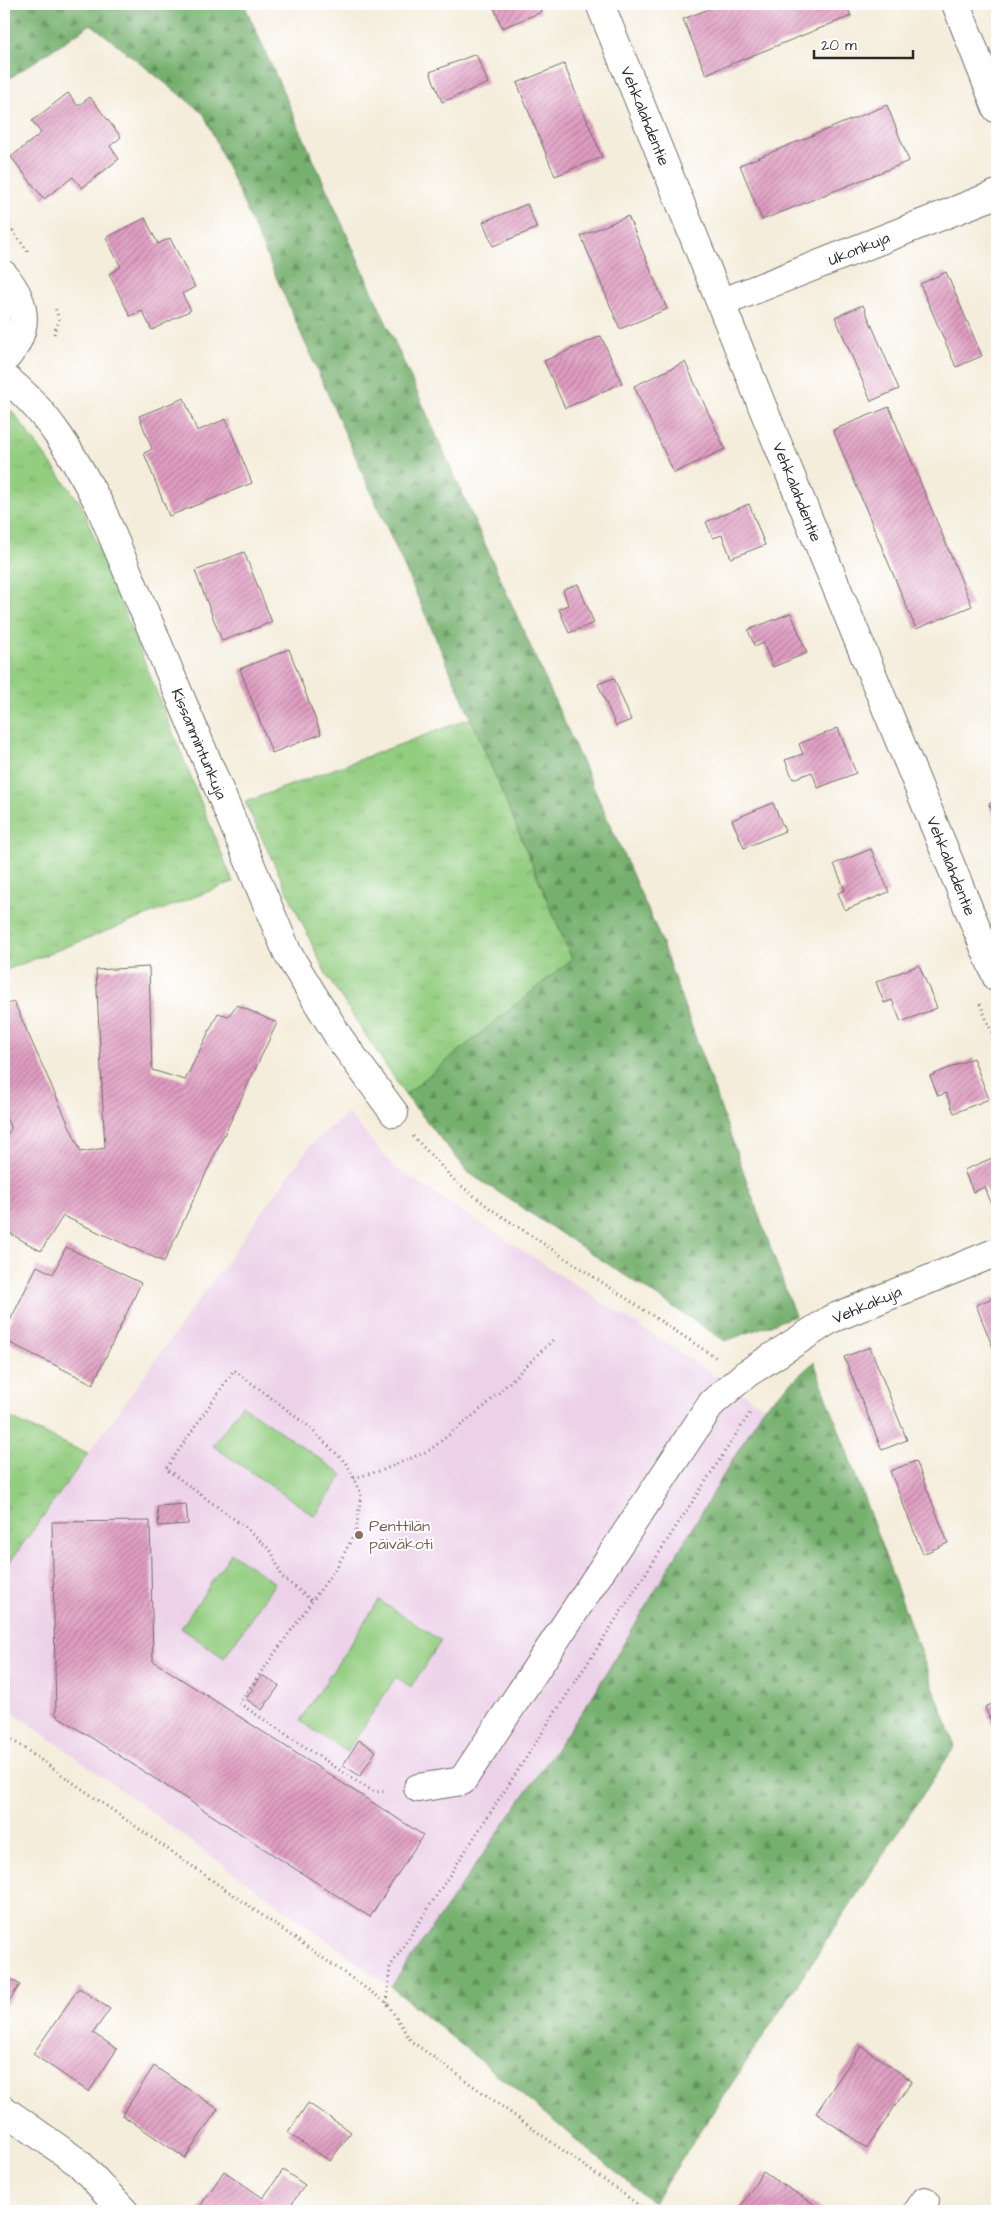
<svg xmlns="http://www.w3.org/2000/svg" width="1001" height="2215" font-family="'Architects Daughter',sans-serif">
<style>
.built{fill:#ecd1e9}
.grass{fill:url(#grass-tufts);stroke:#5f7c56}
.forest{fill:url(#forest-firs);stroke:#506e4c}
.green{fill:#93cd80;stroke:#5f7c56}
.building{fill:url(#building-hatch)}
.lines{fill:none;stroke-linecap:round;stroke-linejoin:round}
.minor-casing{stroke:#716f69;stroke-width:30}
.path{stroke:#716f69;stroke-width:3;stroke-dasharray:1 4;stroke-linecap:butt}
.minor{stroke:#fff;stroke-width:28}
.education-dot{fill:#8d6e63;stroke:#fff;stroke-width:2}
.labels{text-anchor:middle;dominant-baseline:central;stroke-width:4;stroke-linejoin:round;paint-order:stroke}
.street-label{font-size:16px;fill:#2b2b2b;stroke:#fff}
.education-label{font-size:16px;fill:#785e54;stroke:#fff;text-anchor:start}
</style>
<defs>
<pattern id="grass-tufts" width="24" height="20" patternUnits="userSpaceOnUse" patternTransform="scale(1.25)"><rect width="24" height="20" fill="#93cd80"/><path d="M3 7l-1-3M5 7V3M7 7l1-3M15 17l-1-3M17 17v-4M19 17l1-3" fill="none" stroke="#7fb06f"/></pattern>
<pattern id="forest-firs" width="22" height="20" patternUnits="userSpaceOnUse" patternTransform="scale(1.25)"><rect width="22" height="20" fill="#76b06e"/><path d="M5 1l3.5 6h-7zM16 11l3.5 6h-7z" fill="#618f5b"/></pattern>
<pattern id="building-hatch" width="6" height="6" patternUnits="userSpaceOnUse" patternTransform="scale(1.25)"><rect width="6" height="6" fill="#df9cc1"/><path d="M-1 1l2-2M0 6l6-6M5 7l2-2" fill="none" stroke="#b57f9d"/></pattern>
</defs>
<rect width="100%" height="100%" fill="#fff"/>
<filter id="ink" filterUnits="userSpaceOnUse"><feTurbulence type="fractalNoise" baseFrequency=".02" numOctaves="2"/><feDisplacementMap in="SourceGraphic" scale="10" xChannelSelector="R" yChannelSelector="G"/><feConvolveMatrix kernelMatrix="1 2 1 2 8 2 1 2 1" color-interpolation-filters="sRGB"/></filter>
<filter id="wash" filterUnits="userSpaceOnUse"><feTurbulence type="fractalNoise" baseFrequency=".0096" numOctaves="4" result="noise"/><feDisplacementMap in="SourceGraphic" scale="20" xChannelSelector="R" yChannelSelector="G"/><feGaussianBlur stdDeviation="1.12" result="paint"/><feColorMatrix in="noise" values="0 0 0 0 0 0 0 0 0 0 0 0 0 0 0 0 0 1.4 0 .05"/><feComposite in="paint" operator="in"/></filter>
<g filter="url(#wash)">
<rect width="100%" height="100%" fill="#f4eddb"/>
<path class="built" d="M348 1113 394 1167 764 1407 592 1697 391 1987 4 1705V1570L313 1142Z"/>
<g class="grass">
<path d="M11 410 81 504 233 882 4 971V419Z"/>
<path d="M471 718 572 959 405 1095 327 976 245 802Z"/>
<path d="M4 1415 88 1454 4 1570Z"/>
</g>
<g class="forest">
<path d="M4 4H244L657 930 795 1316 725 1341 469 1173 405 1095 572 959 471 718 204 114 91 24 4 82Z"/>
<path d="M814 1362 955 1746 653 2203 391 1987 592 1697 764 1407Z"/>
</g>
<g class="green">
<path d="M242 1405 343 1475 315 1516 213 1446Z"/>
<path d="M231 1553 275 1583 224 1658 181 1628Z"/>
<path d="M379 1600 441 1641 411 1687 396 1677 347 1752 300 1721Z"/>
</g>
<g id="blocks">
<g class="building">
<path d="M493 4H538L541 12 502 28Z"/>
<path d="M722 4H846L851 16 706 74 683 19Z"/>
<path d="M476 54 488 83 442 102 430 72Z"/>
<path d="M564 64 602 157 555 176 517 83Z"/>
<path d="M68 93 78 106 90 97 121 137 110 146 119 159 82 188 73 177 44 199 11 157 41 133 32 121Z"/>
<path d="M887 105 909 161 762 220 740 165Z"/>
<path d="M527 204 537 228 493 246 483 222Z"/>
<path d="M628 216 667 309 620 329 581 236Z"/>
<path d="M145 218 158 244 170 238 195 287 182 294 191 310 152 330 142 311 130 316 109 274 121 267 106 238Z"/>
<path d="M946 272 982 356 956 367 920 284Z"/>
<path d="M863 305 899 389 871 401 835 317Z"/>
<path d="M601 336 622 383 565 408 544 361Z"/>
<path d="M685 362 725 449 674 473 634 386Z"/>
<path d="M184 398 197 431 226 419 252 483 169 516 144 453 152 449 139 416Z"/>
<path d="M889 407 972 606 916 629 833 430Z"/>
<path d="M749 504 765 545 731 558 722 535 713 538 706 522Z"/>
<path d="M244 552 272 622 222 641 195 571Z"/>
<path d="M578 584 594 623 569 633 559 609 568 605 563 590Z"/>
<path d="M791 613 807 653 773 667 763 643 755 647 748 630Z"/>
<path d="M289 649 321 734 272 753 240 669Z"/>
<path d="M614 678 631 720 616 726 598 684Z"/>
<path d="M838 728 856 773 818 788 812 772 793 779 785 760 803 754 799 744Z"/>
<path d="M997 800V823L989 804Z"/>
<path d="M773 803 785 831 744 848 732 820Z"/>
<path d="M871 849 889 892 845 910 838 893 845 890 834 864Z"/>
<path d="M919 965 937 1008 901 1022 892 1000 884 1003 876 982Z"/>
<path d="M149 967 152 1070 185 1080 218 1013 228 1016 237 1005 277 1023 164 1262 63 1216 41 1251 4 1230V1139L11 1129 4 1113V1005L14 1002 81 1152 105 1148 96 970Z"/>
<path d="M973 1058 989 1099 954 1113 946 1093 938 1096 930 1076Z"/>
<path d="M997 1156V1206L993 1208 985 1187 973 1192 964 1170Z"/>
<path d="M66 1247 141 1283 93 1384 4 1340V1333L37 1266 53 1274Z"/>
<path d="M997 1296V1358L976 1305Z"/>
<path d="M870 1347 907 1440 882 1450 844 1357Z"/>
<path d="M916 1461 948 1543 923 1554 890 1471Z"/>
<path d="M186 1504 188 1524 159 1526 157 1506Z"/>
<path d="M150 1521 153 1661 423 1835 370 1917 56 1715 52 1522Z"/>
<path d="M262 1675 279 1686 262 1710 246 1699Z"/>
<path d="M997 1702V1736L985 1707Z"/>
<path d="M359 1740 376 1751 360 1776 343 1765Z"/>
<path d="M4 1974 20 1985 4 2008Z"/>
<path d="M79 1988 110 2009 93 2033 117 2049 89 2092 33 2054Z"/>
<path d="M861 2046 912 2081 867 2148 816 2113Z"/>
<path d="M154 2066 218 2109 185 2158 122 2115Z"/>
<path d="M308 2103 351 2132 330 2161 288 2133Z"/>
<path d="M283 2170 305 2185 287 2211H197L224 2171 263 2198Z"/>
<path d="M763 2172 825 2211H738Z"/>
</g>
</g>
</g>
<g filter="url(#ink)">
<use href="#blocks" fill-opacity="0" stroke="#716f69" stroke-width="1"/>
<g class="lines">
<g class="minor-casing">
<g id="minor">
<path d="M600 4 767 418 997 978"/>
<path d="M956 4 997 109"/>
<path d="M4 275C28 304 30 331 4 360"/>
<path d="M721 303 997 194"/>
<path d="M4 377C47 409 75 459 100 506L288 954 340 1039 394 1113"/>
<path d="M418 1788 462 1781 712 1403 746 1374 831 1319 997 1252"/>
<path d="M4 2110 79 2163 124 2211"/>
<path d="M918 2211 925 2201"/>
</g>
</g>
<g class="path">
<path d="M4 218 28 252"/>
<path d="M54 334 59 320 55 307"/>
<path d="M980 1004 997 1044"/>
<path d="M413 1136 455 1181 491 1209 718 1359"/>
<path d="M354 1478 383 1470 430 1450 485 1406 554 1339"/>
<path d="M311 1600 282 1577 272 1552 245 1527 166 1469 234 1370 307 1425 347 1464 361 1494 356 1531 338 1565 239 1703 359 1783 375 1792 387 1791"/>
<path d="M4 1734 387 2003 411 2041 647 2211"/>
<path d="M387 2003 390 1967 750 1413"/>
</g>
<use href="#minor" class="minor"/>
</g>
</g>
<circle class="education-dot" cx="359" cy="1535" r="5"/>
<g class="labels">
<g class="street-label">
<text transform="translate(645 116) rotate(68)">Vehkalahdentie</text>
<text transform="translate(859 249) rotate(-22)">Ukonkuja</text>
<text transform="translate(797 492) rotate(68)">Vehkalahdentie</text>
<text transform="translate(199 744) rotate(67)">Kissanmintunkuja</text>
<text transform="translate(951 866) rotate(68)">Vehkalahdentie</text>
<text transform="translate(867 1305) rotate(-23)">Vehkakuja</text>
</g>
<g class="education-label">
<text x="369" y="1526">Penttilän<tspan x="369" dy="18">päiväkoti</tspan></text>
</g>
</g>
<rect width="1001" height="2215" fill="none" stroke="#fff" stroke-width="20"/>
<path d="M814 50v8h99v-8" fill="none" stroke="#2b2b2b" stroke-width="2.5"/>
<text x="821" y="50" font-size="15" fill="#2b2b2b" stroke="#ffffff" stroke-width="4" paint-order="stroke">20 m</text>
</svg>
